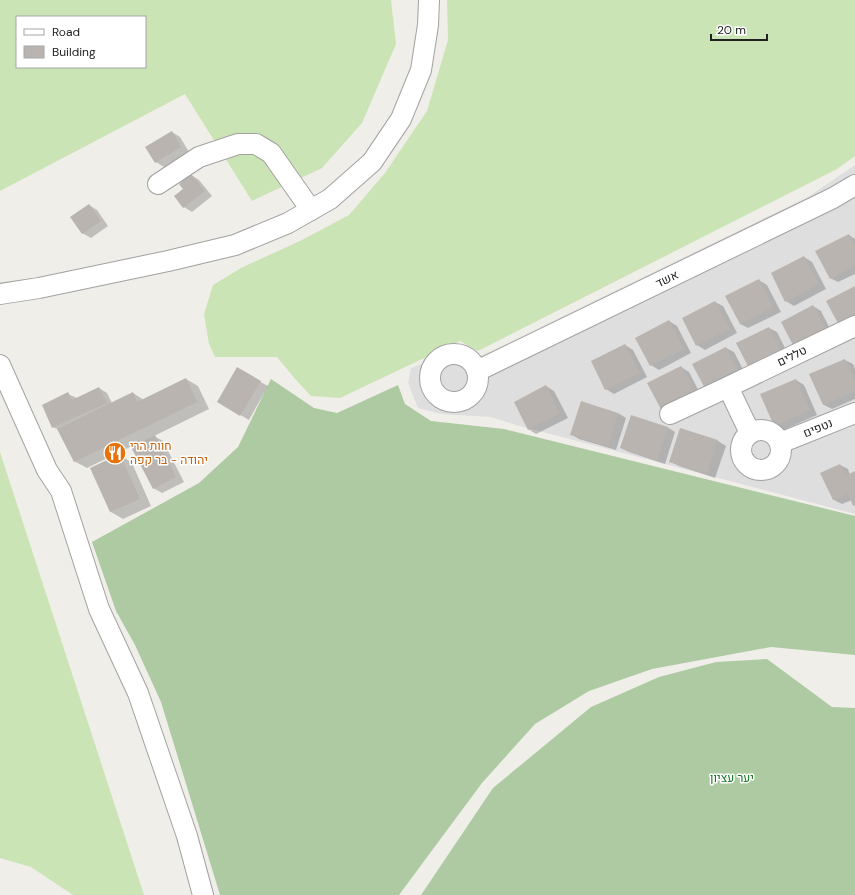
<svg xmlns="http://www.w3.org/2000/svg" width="855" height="895" font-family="'DM Sans',Heebo,sans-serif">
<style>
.residential{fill:#dfdede}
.grass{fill:#cae4b5;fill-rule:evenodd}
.forest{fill:#adcaa2}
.shadow{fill:#0003}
.building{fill:#b9b4af}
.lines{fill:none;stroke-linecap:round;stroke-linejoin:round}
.street-casing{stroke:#a2a2a2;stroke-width:22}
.street{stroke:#fff;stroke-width:20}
.labels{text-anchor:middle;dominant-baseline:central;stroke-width:3;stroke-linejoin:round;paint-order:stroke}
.street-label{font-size:12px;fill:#212121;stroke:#fff}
.food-label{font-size:12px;fill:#c56008;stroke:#fff;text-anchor:start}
.park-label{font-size:12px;fill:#1a7424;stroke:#fff}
</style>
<rect width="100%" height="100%" fill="#f0eee9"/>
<path class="residential" d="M855 165V514L516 425 491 417 441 414 418 408 408 383 411 368 460 350 479 357 808 197Z"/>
<g class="grass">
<path d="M0 0H391L396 44 362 123 322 168 252 201 185 94 0 191ZM17 17H145V67H17Z"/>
<path d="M447 0H855V156L837 169 478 351 460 341 340 398 311 396 296 380 277 357H215L209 344 204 314 213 285 241 268 302 240 349 215 385 173 427 111 448 40Z"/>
<path d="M0 452 144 895H73L31 867 0 858Z"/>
</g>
<g class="forest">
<path d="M271 379 314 408 337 413 398 385 405 404 431 421 504 429 855 516V655L771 647 652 669 589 691 535 724 482 783 399 895H220L161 702 135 645 116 611 92 542 199 483 238 447Z"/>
<path d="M767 659 832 707 855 708V895H421L493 788 591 707 659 677 716 662Z"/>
</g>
<g class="shadow">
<path d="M172 132 180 137 189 152 164 167 156 162Z"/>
<path d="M191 175 199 180 212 196 192 212 184 207V189Z"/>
<path d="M89 205 97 210 108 226 91 238 82 233Z"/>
<path d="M849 235 855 239V274L838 282 830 278Z"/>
<path d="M804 257 812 262 826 289 794 306 786 301Z"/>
<path d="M759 280 767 285 781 312 748 328 740 324Z"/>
<path d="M715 302 723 306 737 333 705 350 697 345Z"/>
<path d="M813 306 821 311 834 337 803 352Z"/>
<path d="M669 321 677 326 691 353 659 370 651 365Z"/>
<path d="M769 328 777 332 790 358 759 374Z"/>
<path d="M625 345 633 350 647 377 614 394 606 389Z"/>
<path d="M726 348 734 352 748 379 708 391Z"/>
<path d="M845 360 853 364 855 369V399L832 409 824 405 810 375Z"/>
<path d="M681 367 689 372 703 399 671 415Z"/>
<path d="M237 369 268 386 249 420 218 402Z"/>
<path d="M186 379 198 386 209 409 154 436 163 441 184 482 162 493 153 488 132 446 87 468 74 461 59 430 53 427 68 394 77 398 99 388 107 393 112 403 133 393 144 400Z"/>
<path d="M796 380 804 385 817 415 783 430 775 425Z"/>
<path d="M546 386 554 391 568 418 536 434 528 429Z"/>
<path d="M618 413 626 418 616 450 579 439 571 434Z"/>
<path d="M667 427 675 432 665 464 629 452 621 448Z"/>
<path d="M681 429 718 441 726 446 715 478 679 466 671 462Z"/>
<path d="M120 455 132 463 151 506 123 519 111 512 92 468Z"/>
<path d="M840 465 848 469 850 475 855 473V506L852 500 842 504 834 500 822 473Z"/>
</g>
<g class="building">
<path d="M172 131 181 147 155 163 145 147Z"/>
<path d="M191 174 205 191 183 208 174 196 183 189 179 184Z"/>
<path d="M89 204 101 221 82 234 70 217Z"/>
<path d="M849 234 855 246V266L830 279 815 251Z"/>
<path d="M804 256 819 284 785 302 771 273Z"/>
<path d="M759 279 773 307 740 324 725 296Z"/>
<path d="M855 286V319L840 327 826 301Z"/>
<path d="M715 301 730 329 696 346 682 318Z"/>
<path d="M813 305 827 332 795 349 781 322Z"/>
<path d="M669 320 684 349 650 366 635 338Z"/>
<path d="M769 327 783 354 750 370 736 343Z"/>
<path d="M625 344 640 373 605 390 591 361Z"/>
<path d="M726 347 740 375 707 392 692 364Z"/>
<path d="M845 359 855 381V392L823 405 809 374Z"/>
<path d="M681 366 696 394 662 411 647 383Z"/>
<path d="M237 367 261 381 240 416 217 402Z"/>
<path d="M186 378 197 402 74 462 57 429 133 392 137 402Z"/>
<path d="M796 379 810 410 774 426 760 394Z"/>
<path d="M546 385 560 413 528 430 514 402Z"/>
<path d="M99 387 107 403 52 428 42 405 68 392 72 400Z"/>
<path d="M581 401 618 413 608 446 570 435Z"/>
<path d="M631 415 668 427 657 460 620 448Z"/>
<path d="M680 428 718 440 707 474 669 462Z"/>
<path d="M155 435 176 477 153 489 131 447Z"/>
<path d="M120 454 140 499 110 512 90 468Z"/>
<path d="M840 464 845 476 855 471V505L853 506 848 494 833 500 820 473Z"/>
</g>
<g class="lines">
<g class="street-casing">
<g id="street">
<path d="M158 184 199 157 238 144H256L271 153 311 210"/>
<path d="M0 294 39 288 168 261 235 245 288 223 330 199 372 162 401 119 421 70 428 25 429 0"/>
<circle cx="454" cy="378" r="24"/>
<path d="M0 365 47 470 61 491 99 609 138 693 187 836 203 895"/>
<path d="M477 371 833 198 855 185"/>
<path d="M670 414 728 387"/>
<circle cx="761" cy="450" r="20"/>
<path d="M750 433 728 387 855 326"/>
<path d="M780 443 855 413"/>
</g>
</g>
<use href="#street" class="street"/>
</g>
<defs>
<g id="restaurant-disc" transform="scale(1.15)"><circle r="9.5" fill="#e8710a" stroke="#fff"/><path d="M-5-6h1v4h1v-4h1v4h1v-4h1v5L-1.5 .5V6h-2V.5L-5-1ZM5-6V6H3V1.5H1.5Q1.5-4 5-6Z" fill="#fff"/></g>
</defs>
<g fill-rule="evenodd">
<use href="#restaurant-disc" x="115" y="453"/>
</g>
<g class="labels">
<g class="street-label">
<text transform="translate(667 279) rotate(-26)">אשד</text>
<text transform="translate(792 356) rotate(-26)">טללים</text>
<text transform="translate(818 428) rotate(-22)">נטפים</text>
</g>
<g class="food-label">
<text x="130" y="446">חוות הרי<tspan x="130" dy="14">יהודה - בר קפה</tspan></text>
</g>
<g class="park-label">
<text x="732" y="778">יער עציון</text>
</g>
</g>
<rect x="16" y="16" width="130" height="52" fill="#ffffff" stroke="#a6a6a6"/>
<rect x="24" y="29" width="20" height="6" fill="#ffffff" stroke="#a6a6a6"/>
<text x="52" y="36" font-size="12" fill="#212121">Road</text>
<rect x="24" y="46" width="20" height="12" fill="#b9b4af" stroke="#a6a6a6"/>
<text x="52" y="56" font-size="12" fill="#212121">Building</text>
<path d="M711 34v6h56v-6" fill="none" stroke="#212121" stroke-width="2"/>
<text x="717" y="34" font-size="12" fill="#212121" stroke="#ffffff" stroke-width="3" paint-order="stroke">20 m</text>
</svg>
